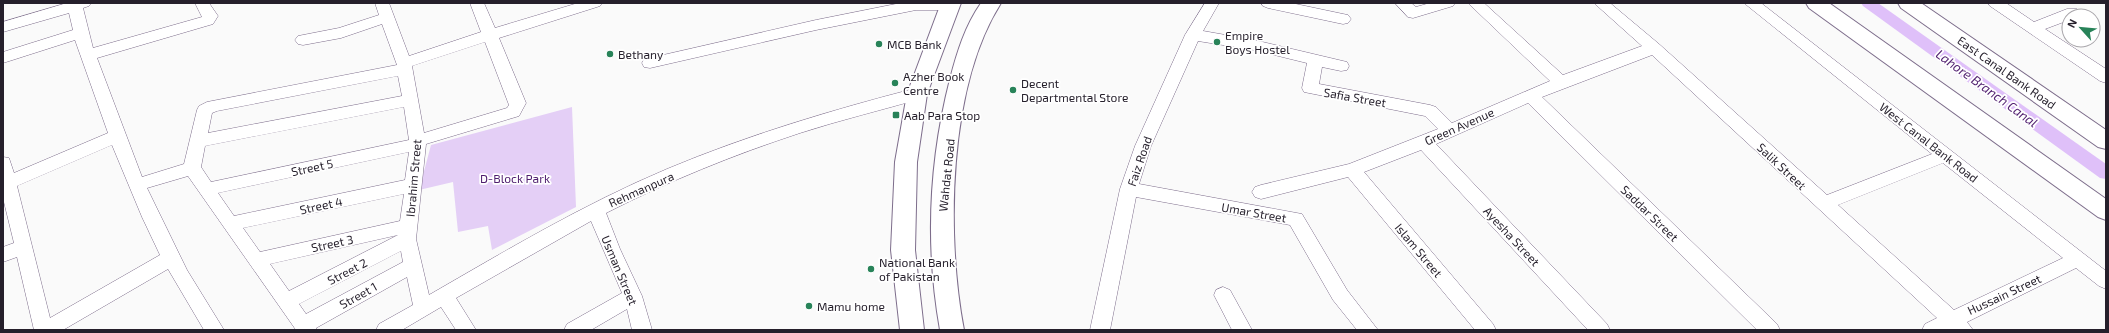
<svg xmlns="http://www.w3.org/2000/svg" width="2109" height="333" font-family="'Exo 2',sans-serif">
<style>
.green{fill:#e4cff6}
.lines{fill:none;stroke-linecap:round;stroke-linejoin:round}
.canal{fill:#dfc0f9;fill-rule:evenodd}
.minor-casing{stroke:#7d6d8b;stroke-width:1}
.major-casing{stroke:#7d6d8b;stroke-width:2}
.highway-casing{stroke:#7d6d8b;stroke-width:2}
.minor{fill:#fff;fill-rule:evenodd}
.major{fill:#fff;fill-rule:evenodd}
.highway{fill:#fff;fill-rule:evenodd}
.poi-dot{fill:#288359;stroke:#fff;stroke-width:1.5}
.labels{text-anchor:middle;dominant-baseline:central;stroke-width:3.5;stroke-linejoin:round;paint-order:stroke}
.poi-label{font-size:12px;fill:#251f2b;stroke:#fff;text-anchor:start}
.street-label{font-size:12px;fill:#251f2b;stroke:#fff}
.park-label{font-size:12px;fill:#4e1d6e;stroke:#fff}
.water-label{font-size:13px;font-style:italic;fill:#501e6f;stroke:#fff}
</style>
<rect width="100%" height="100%" fill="#fafafa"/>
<path class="green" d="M572 107 576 207 492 250 488 226 458 232 453 182 419 190 431 145Z"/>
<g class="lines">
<path class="canal" d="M1861 3H1878L2106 164V179L2100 178 1863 6Z"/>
<g class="minor-casing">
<g id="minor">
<path d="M67 3H91L89 6 83 8 93 48 202 17 195 3H209L218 16 213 24 97 58 142 177 184 164 197 110 199 106 207 102 397 65 382 24 341 38 303 45 298 44 295 40 298 36 339 28 379 15 375 3H389L409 56 481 32 470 3H484L495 28 578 3H602L600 6 499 38 526 103 519 116 426 144 416 239 429 295C507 250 584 204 667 169 748 135 832 110 917 88L923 90 925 94 923 98C882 110 840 120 800 133 733 155 669 181 606 213L620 249 642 296 652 330H632L627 309 591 330H564L567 324 622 293 591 221 456 298 476 330H456L441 307 402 330H376L379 324 413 305 407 277 316 328 317 330H296L188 176 147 188 187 270 224 330H204L168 269 63 330H34L17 257 3 262V247L14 243 3 198V157L9 158 14 173 108 133 75 40 3 63V52L73 30 69 13 3 32V22ZM485 42 509 105 507 108 424 133 412 66ZM398 76 402 96 208 133 212 113 217 111ZM404 107 409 140 211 182 201 167 205 146ZM112 145 142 217 160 255 50 318 17 186ZM409 152 405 180 234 216 218 193ZM404 194 400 221 260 252 243 228ZM398 235 289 291 270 264ZM401 251 403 262 306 314 299 304Z"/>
<path d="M901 3H956L957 5 955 8 950 10H916L816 30 650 68 644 67 642 63 644 59 650 58 816 20Z"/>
<path d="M1205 3H1219L1203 31 1254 40 1347 62 1349 66 1347 70 1341 71 1322 67 1319 84 1430 105 1436 107 1452 123 1550 81 1468 3H1484L1563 75 1642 46 1594 3H1610L1659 44 1827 195 1932 154 1744 3H1761L2106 271V289L2099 286 2076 268 1967 322 1973 330H1922L1925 324 1937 318 1652 55 1542 97 1777 324 1780 330H1757L1528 103 1436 144 1607 324 1610 330H1588L1421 150 1364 172 1493 324 1496 330H1475L1348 177 1261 199 1255 197 1252 192 1255 187 1261 185 1349 164 1438 129 1425 116 1304 92 1302 88 1307 63 1254 50 1198 41 1151 146 1139 184 1302 214 1347 290 1378 330H1357L1333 300 1290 225 1136 197 1110 330H1090L1120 189 1135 146 1185 35ZM1943 163 2063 258 1954 310 1838 205Z"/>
<path d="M1261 3H1291L1343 14 1348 15 1351 19 1348 23 1343 24 1268 8 1263 6Z"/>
<path d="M1395 3H1411L1416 7 1430 3H1455L1453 6 1413 18 1408 17Z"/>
<path d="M1988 3H2006L2034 22 2067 9H2077L2080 13 2078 16H2069V20L2045 29 2106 69V83L2100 81 1990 6Z"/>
<path d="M1223 287 1230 290 1252 330H1232L1214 295 1216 290Z"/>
</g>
</g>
<g class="major-casing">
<g id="major">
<path d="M941 3H961L927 94 917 162 915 250 924 330H900L891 250 895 162 907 94Z"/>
<path d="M981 3H1001C948 86 946 236 964 330H940C925 246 929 161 950 79 957 52 965 26 981 3Z"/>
</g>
</g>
<g class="highway-casing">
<g id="highway">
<path d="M1806 3H1829L2106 199V220L2098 217 1809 8Z"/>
<path d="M1898 3H1921L2106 130V149L2098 147 1901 8Z"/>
</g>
</g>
<use href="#minor" class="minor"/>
<use href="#major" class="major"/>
<use href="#highway" class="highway"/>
</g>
<g class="poi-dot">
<circle cx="1217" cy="42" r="4"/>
<circle cx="879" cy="44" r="4"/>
<circle cx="610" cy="54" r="4"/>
<circle cx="895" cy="83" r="4"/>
<circle cx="1013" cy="90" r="4"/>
<rect x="892" y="111" width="8" height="8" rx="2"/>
<circle cx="871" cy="269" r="4"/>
<circle cx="809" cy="306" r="4"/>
</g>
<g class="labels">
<g class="poi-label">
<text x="1225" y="35">Empire<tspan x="1225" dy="14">Boys Hostel</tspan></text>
<text x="887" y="44">MCB Bank</text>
<text x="618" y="54">Bethany</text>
<text x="903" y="76">Azher Book<tspan x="903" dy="14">Centre</tspan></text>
<text x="1021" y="83">Decent<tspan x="1021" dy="14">Departmental Store</tspan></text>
<text x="904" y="115">Aab Para Stop</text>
<text x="879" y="262">National Bank<tspan x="879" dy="14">of Pakistan</tspan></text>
<text x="817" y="306">Mamu home</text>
</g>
<g class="street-label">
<text transform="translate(2007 72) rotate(35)">East Canal Bank Road</text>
<text transform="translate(1355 97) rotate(10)">Safia Street</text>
<text transform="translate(1459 126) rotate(-24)">Green Avenue</text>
<text transform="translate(1929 142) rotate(38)">West Canal Bank Road</text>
<text transform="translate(1139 161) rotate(-71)">Faiz Road</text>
<text transform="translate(1782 166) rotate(43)">Salik Street</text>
<text transform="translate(312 167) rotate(-12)">Street 5</text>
<text transform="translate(946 175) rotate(-84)">Wahdat Road</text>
<text transform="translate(413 178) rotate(-85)">Ibrahim Street</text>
<text transform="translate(641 189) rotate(-24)">Rehmanpura</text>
<text transform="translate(321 205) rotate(-12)">Street 4</text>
<text transform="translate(1254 212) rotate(10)">Umar Street</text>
<text transform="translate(1650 213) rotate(44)">Saddar Street</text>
<text transform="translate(1512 236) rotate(47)">Ayesha Street</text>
<text transform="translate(332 243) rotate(-12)">Street 3</text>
<text transform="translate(1419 250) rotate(50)">Islam Street</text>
<text transform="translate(620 270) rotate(67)">Usman Street</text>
<text transform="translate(347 271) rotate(-27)">Street 2</text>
<text transform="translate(2004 294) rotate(-25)">Hussain Street</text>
<text transform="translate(358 295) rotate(-29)">Street 1</text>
</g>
<g class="park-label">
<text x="515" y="178">D-Block Park</text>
</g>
<g class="water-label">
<text transform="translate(1987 88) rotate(36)">Lahore Branch Canal</text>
</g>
</g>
<rect width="2109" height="333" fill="none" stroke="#251f2b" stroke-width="8"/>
<g transform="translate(2081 28) rotate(297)"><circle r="19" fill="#ffffff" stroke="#a8a5aa"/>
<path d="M0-3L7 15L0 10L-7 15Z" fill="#288359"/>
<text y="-6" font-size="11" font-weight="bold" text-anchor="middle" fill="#251f2b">N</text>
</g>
</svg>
